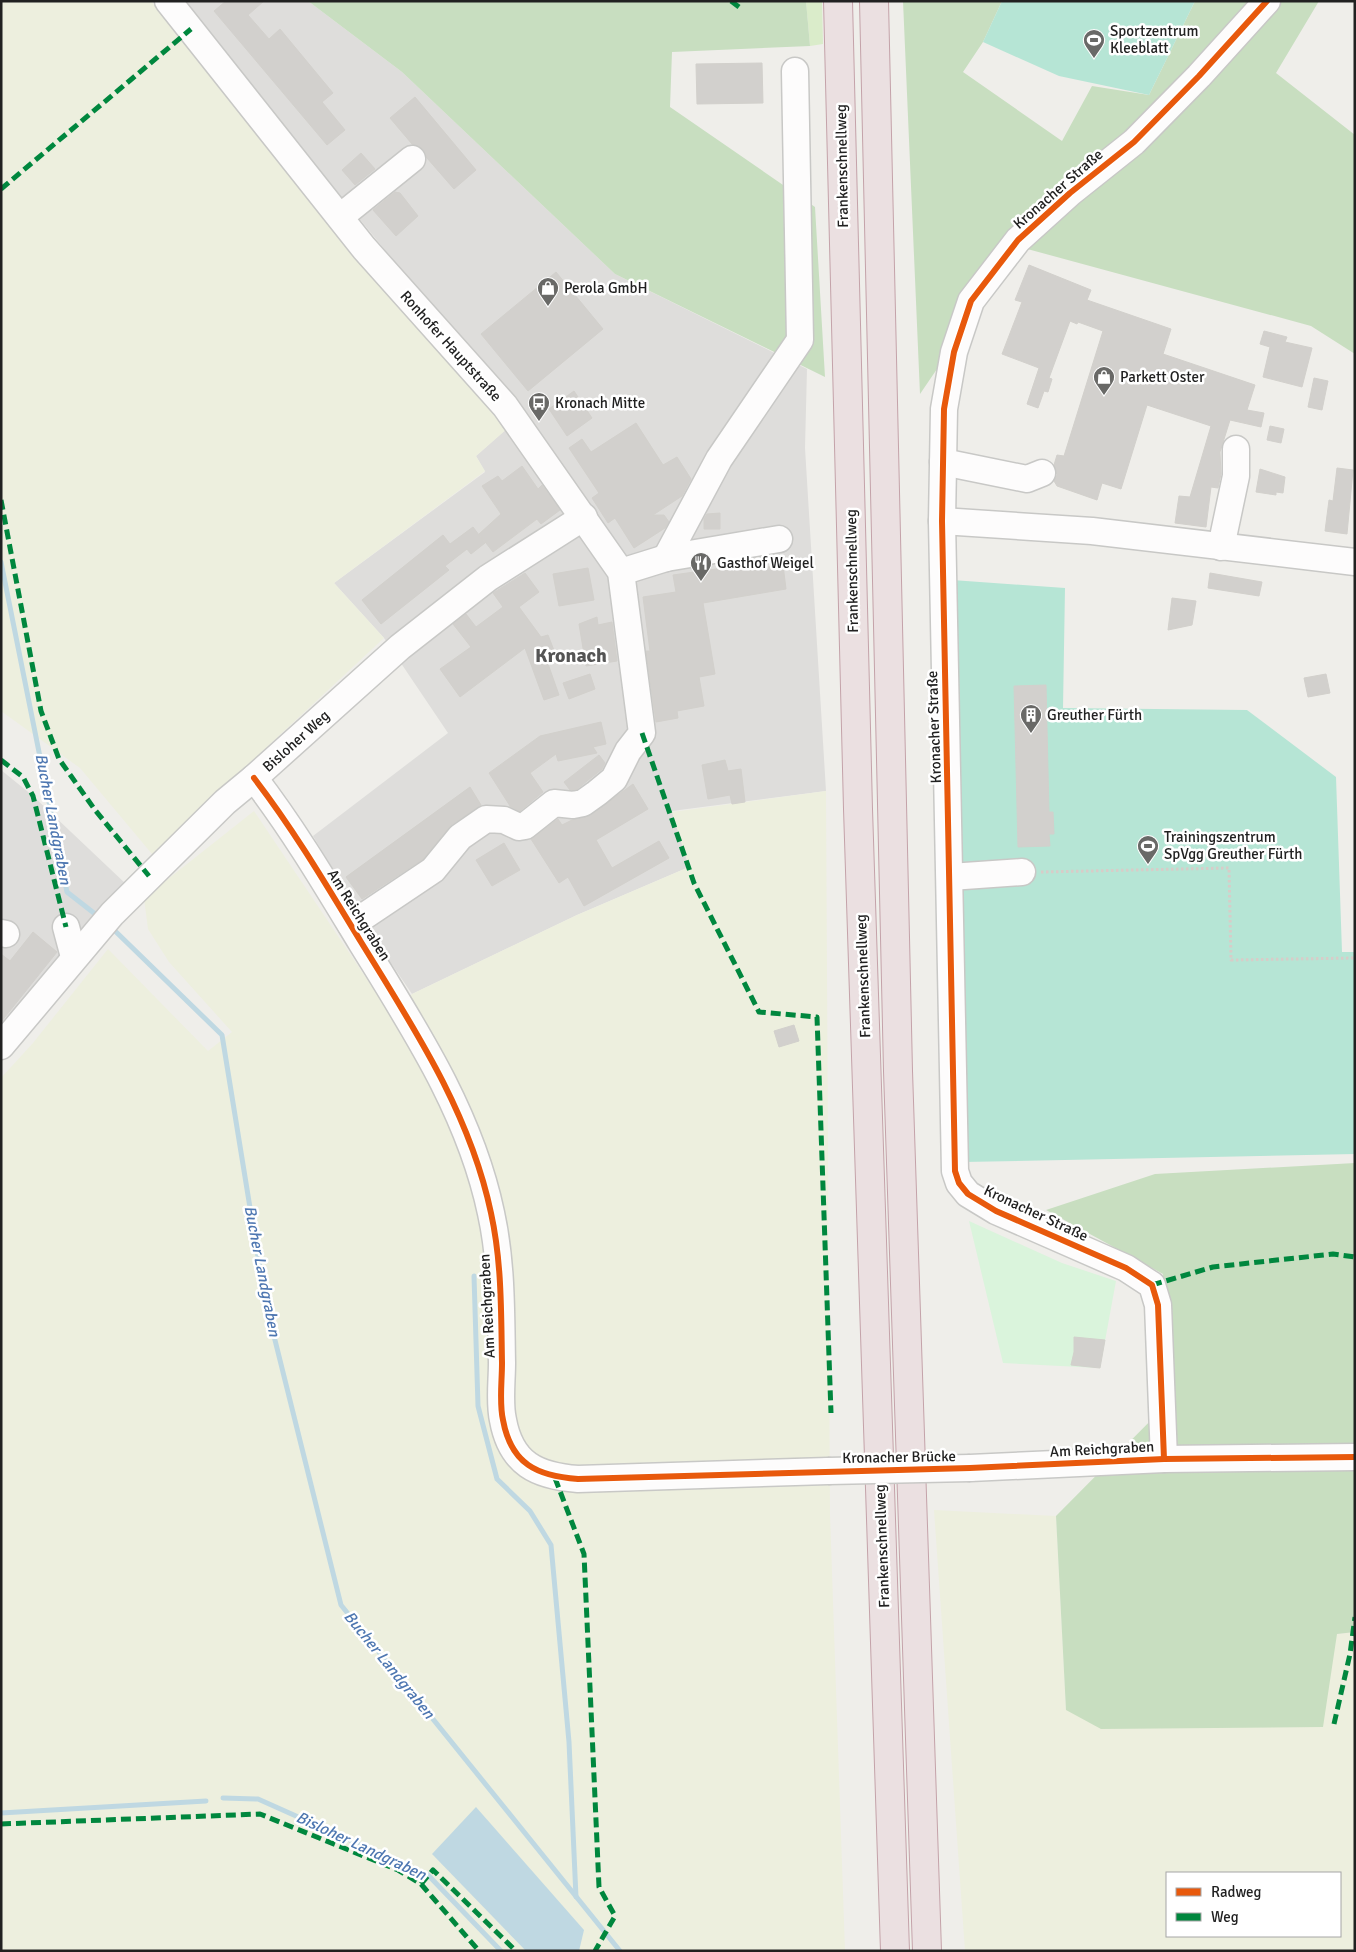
<svg xmlns="http://www.w3.org/2000/svg" width="1356" height="1952" font-family="Signika,sans-serif">
<style>
.residential{fill:#dedddb}
.farmland{fill:#edefde;fill-rule:evenodd}
.grass{fill:#daecca}
.forest{fill:#c8dec0}
.park{fill:#daf4dc}
.pitch{fill:#b6e5d5}
.water{fill:#bfd8e2}
.lines{fill:none;stroke-linecap:round;stroke-linejoin:round}
.stream{stroke:#bfd8e2;stroke-width:5}
.building{fill:#d2d0cd;stroke:#d2d0cc}
.minor-casing{stroke:#c8c8c6;stroke-width:29}
.highway-casing{stroke:#c4a2a9;stroke-width:30}
.path{stroke:#d8ccc8;stroke-width:3;stroke-dasharray:2.5 2.5;stroke-linecap:butt}
.minor{stroke:#fdfcfc;stroke-width:26}
.highway{stroke:#ebe0e1;stroke-width:28}
.minor-bridge-casing{stroke:#c8c8c6;stroke-width:29;stroke-linecap:butt}
.minor-bridge{stroke:#fdfcfc;stroke-width:26}
.quiet{stroke:#00873e;stroke-width:5;stroke-dasharray:10 5;stroke-linecap:butt}
.cycleway-casing{stroke:#fff;stroke-width:9}
.cycleway{stroke:#e8590c;stroke-width:6}
.labels{text-anchor:middle;dominant-baseline:central;stroke-width:5;stroke-linejoin:round;paint-order:stroke}
.poi-label{font-size:15px;fill:#212121;stroke:#fff;text-anchor:start}
.street-label{font-size:15px;fill:#212121;stroke:#fff}
.water-label{font-size:16px;font-style:italic;fill:#4e77b1;stroke:#fff}
.district-label{font-size:20px;font-weight:bold;fill:#545454;stroke:#fff}
</style>
<rect width="100%" height="100%" fill="#efeeea"/>
<g class="residential">
<path d="M181 1H308L402 72 615 274 807 369 805 448 826 791 672 811 689 867 577 915 412 994 374 938 313 836 448 733 384 638 334 583 485 472 476 456 521 416Z"/>
<path d="M1 770 33 796 127 885 1 1039Z"/>
</g>
<g class="farmland">
<path d="M1 1H151L508 428 476 456 485 471 334 583 384 638 152 854 80 768 1 711Z"/>
<path d="M826 791 830 1514 845 1951H1V1078L33 1043 108 949 208 1051 232 1032 169 962 148 929 144 898 254 811 389 1012 412 994 435 983 577 915 689 867 672 812Z"/>
<path d="M934 1510 1056 1516 1066 1710 1337 1634 1355 1632V1951H965ZM1167 1873H1340V1936H1167Z"/>
</g>
<path class="grass" d="M806 1H822L823 44 810 46Z"/>
<g class="forest">
<path d="M308 1H806L810 46 672 52 670 107 815 207 825 377 615 274 402 72Z"/>
<path d="M903 1H1002L983 42 963 72 1062 141 1092 86 1149 95 1195 1H1319L1276 73 1355 135V354L1311 326 1020 247 920 394Z"/>
<path d="M1355 1163V1632L1337 1634 1323 1727 1101 1729 1066 1710 1056 1516 1169 1402 1163 1274 1046 1210 1155 1174Z"/>
</g>
<path class="park" d="M969 1221 1062 1263 1116 1281 1100 1368 1003 1363Z"/>
<g class="pitch">
<path d="M1002 1H1195L1149 95 1059 76 983 42Z"/>
<path d="M952 580 1065 588 1063 708 1247 710 1336 777 1342 952H1355V1154L963 1162Z"/>
</g>
<path class="water" d="M476 1807 584 1930 579 1951H526L432 1854Z"/>
<g class="lines">
<g class="stream">
<path d="M1 562 67 892 99 917"/>
<path d="M111 927 222 1035 265 1300 341 1605 620 1951"/>
<path d="M474 1276 478 1406 497 1479 530 1511 551 1545 569 1742 576 1897"/>
<path d="M223 1798 258 1799 428 1875 501 1951"/>
<path d="M1 1813 206 1801"/>
</g>
</g>
<g class="building">
<path d="M226 1H264L248 15 269 39 280 29 333 93 322 102 345 130 327 145 214 11Z"/>
<path d="M762 63 763 103 697 104 696 64Z"/>
<path d="M415 97 476 170 454 189 427 158 423 149 412 144 390 118Z"/>
<path d="M361 153 375 169 355 185 342 170Z"/>
<path d="M395 192 400 193 418 216 396 236 373 210Z"/>
<path d="M1029 265 1091 290 1087 300 1171 329 1163 354 1255 385 1247 410 1264 413 1261 427 1230 420 1220 452 1221 474 1218 488 1211 487 1206 527 1175 523 1179 496 1190 497 1211 426 1147 405 1121 489 1102 483 1097 500 1057 486 1054 481 1057 475 1054 465 1057 455 1064 456 1103 331 1078 322 1077 324 1070 321 1049 378 1052 379 1048 392 1044 391 1038 408 1027 404 1039 368 1002 354 1022 302 1015 300Z"/>
<path d="M556 272 603 329 528 391 481 334Z"/>
<path d="M1264 331 1287 337 1285 342 1312 348 1302 387 1263 377 1270 347 1260 344Z"/>
<path d="M1314 378 1328 381 1322 410 1308 407Z"/>
<path d="M574 391 592 418 567 436 549 409Z"/>
<path d="M636 423 663 465 677 457 691 479 682 496 653 515H664L669 522 665 528 634 548 615 518 608 523 592 498 599 493 569 448 582 439 591 452Z"/>
<path d="M1270 426 1284 429 1281 443 1267 440Z"/>
<path d="M522 466 538 489 542 485 560 510 541 524 537 519 493 552 479 534 501 514 482 486 498 476 502 481Z"/>
<path d="M1337 468 1353 470 1347 534 1325 531 1329 500 1333 501Z"/>
<path d="M1260 469 1285 477 1283 493 1276 492V495L1256 492Z"/>
<path d="M720 513V529H704V519L707 514Z"/>
<path d="M473 527 485 543 471 554 467 549 445 566 449 570 381 624 362 600 443 535 450 544Z"/>
<path d="M752 564 753 569 783 565 786 589 703 603 715 674 699 677 704 706 677 711 678 718 656 722 646 651H650L643 597 676 592 673 575Z"/>
<path d="M588 568 594 600 559 606 553 574Z"/>
<path d="M525 573 539 592 519 607 541 637 548 635 557 658 547 661 559 695 544 700 525 648 460 697 440 669 471 647 453 624 466 614 476 627 503 607 493 593Z"/>
<path d="M1210 573 1262 582 1259 596 1208 588Z"/>
<path d="M1172 598 1196 601 1192 625 1168 630Z"/>
<path d="M597 617 598 625 612 622 617 661 586 666 579 624Z"/>
<path d="M590 674 595 689 569 699 563 683Z"/>
<path d="M1326 674 1330 693 1308 697 1304 678Z"/>
<path d="M1046 685 1049 812H1053L1054 834H1049L1050 846 1018 847 1014 686Z"/>
<path d="M601 722 606 744 593 747 597 753 558 761 556 754 530 773 543 792 520 811 510 806 489 773 540 736Z"/>
<path d="M599 755 605 763 602 769 577 789 570 790 564 782Z"/>
<path d="M725 760 728 771 741 769 745 802 732 804 730 795 708 799 702 765Z"/>
<path d="M633 784 648 809 596 840 612 868 659 841 669 858 584 906 568 877 559 883 531 839 558 819 562 825 572 820 591 815Z"/>
<path d="M470 787 481 805 451 825 423 859 362 899 346 877Z"/>
<path d="M504 843 520 870 492 886 476 860Z"/>
<path d="M33 932 57 952 1 1022V954L10 961Z"/>
<path d="M794 1025 799 1041 779 1047 774 1031Z"/>
<path d="M1074 1337 1105 1340 1100 1368 1071 1365 1074 1352Z"/>
</g>
<g class="lines">
<g class="minor-casing">
<g id="minor">
<path d="M168 1 364 248 505 406 621 572 642 733 628 751 614 779 597 793 583 803 573 805 554 803 525 826 519 827 504 820 486 819 460 837 433 870 351 925"/>
<path d="M340 217 412 159"/>
<path d="M943 462 1027 479 1042 473"/>
<path d="M942 521 1092 531 1355 562"/>
<path d="M1221 547 1236 476V449"/>
<path d="M666 558 719 459 800 340 795 71"/>
<path d="M621 572 666 558 779 539"/>
<path d="M254 778C294 830 327 886 361 942 414 1028 470 1113 491 1213 502 1263 501 1313 502 1363 502 1382 499 1403 503 1420 511 1464 537 1476 578 1479L828 1471"/>
<path d="M950 877 1022 872"/>
<path d="M66 927 74 957"/>
<path d="M1 933 6 934"/>
<path d="M1 1046 112 914 225 802 254 778 400 647 488 578 584 517"/>
<path d="M1164 1459 1158 1305 1152 1285 1126 1268 996 1211 968 1194 959 1183 955 1171 942 521 944 409 954 352 971 301 1018 240 1070 193 1134 142 1199 76 1267 1"/>
<path d="M970 1468 1164 1459 1355 1457"/>
</g>
</g>
<g class="highway-casing">
<g id="highway">
<path d="M838 1 858 809 895 1951"/>
<path d="M874 1 898 1071 927 1951"/>
</g>
</g>
<path class="path" d="M1041 872 1229 868 1231 960 1355 958"/>
<use href="#minor" class="minor"/>
<use href="#highway" class="highway"/>
<g class="minor-bridge-casing">
<path id="minor-bridge" d="M828 1471 970 1468"/>
</g>
<use href="#minor-bridge" class="minor-bridge"/>
<g class="quiet">
<path d="M731 1 739 7"/>
<path d="M1 189 191 29"/>
<path d="M1 500 41 711 59 759 95 810 149 876"/>
<path d="M642 733 694 883 759 1012 817 1017 831 1413"/>
<path d="M1 760 23 777 33 796 66 927"/>
<path d="M1152 1285 1213 1267 1333 1254 1355 1257"/>
<path d="M555 1478 584 1554 599 1887 615 1916 595 1951"/>
<path d="M1334 1724 1350 1654 1355 1617"/>
<path d="M1 1824 260 1814 398 1870 421 1884 479 1951"/>
<path d="M421 1884 433 1870 516 1951"/>
</g>
<g class="cycleway-casing">
<g id="cycleway">
<path d="M254 778C294 830 327 886 361 942 414 1028 470 1113 491 1213 502 1263 501 1313 502 1363 502 1382 499 1403 503 1420 511 1464 537 1476 578 1479L970 1468 1164 1459 1355 1457"/>
<path d="M1164 1459 1158 1305 1152 1285 1126 1268 996 1211 968 1194 959 1183 955 1171 942 521 944 409 954 352 971 301 1018 240 1070 193 1134 142 1199 76 1267 1"/>
</g>
</g>
<use href="#cycleway" class="cycleway"/>
</g>
<defs>
<g id="stadium-pin" transform="scale(1.125)"><path d="M0 17L-7.5 6A9.5 9.5 0 1 1 7.5 6Z" fill="#696967" stroke="#fff"/><path d="M0-5a6.5 5 0 1 0 0 10a6.5 5 0 1 0 0-10ZM-3.5-1.8h7v3.6h-7Z" fill="#fff"/></g>
<g id="shop-pin" transform="scale(1.125)"><path d="M0 17L-7.5 6A9.5 9.5 0 1 1 7.5 6Z" fill="#696967" stroke="#fff"/><path d="M-5-2.5h2.3a2.7 3.5 0 0 1 5.4 0H5L5.5 6h-11ZM-1.5-2.5h3a1.5 2.3 0 0 0-3 0Z" fill="#fff"/></g>
<g id="bus-pin" transform="scale(1.125)"><path d="M0 17L-7.5 6A9.5 9.5 0 1 1 7.5 6Z" fill="#696967" stroke="#fff"/><path d="M-5-6H5V4H4V6H2V4H-2V6H-4V4H-5ZM-3.5-4V0h7V-4ZM-3.5 1.2v1.5H-2V1.2ZM2 1.2v1.5H3.5V1.2Z" fill="#fff"/></g>
<g id="restaurant-pin" transform="scale(1.125)"><path d="M0 17L-7.5 6A9.5 9.5 0 1 1 7.5 6Z" fill="#696967" stroke="#fff"/><path d="M-5-6h1v4h1v-4h1v4h1v-4h1v5L-1.5 .5V6h-2V.5L-5-1ZM5-6V6H3V1.5H1.5Q1.5-4 5-6Z" fill="#fff"/></g>
<g id="building-pin" transform="scale(1.125)"><path d="M0 17L-7.5 6A9.5 9.5 0 1 1 7.5 6Z" fill="#696967" stroke="#fff"/><path d="M-4-6H4V6H1V3H-1V6H-4ZM-2.5-4.3h1.7v1.8h-1.7ZM.8-4.3h1.7v1.8H.8ZM-2.5-1h1.7V.8h-1.7ZM.8-1h1.7V.8H.8Z" fill="#fff"/></g>
</defs>
<g fill-rule="evenodd">
<use href="#stadium-pin" x="1094" y="40"/>
<use href="#shop-pin" x="548" y="288"/>
<use href="#shop-pin" x="1104" y="377"/>
<use href="#bus-pin" x="539" y="403"/>
<use href="#restaurant-pin" x="701" y="563"/>
<use href="#building-pin" x="1031" y="715"/>
<use href="#stadium-pin" x="1148" y="846"/>
</g>
<g class="labels">
<g class="poi-label">
<text x="1110" y="31">Sportzentrum<tspan x="1110" dy="17">Kleeblatt</tspan></text>
<text x="564" y="288">Perola GmbH</text>
<text x="1120" y="377">Parkett Oster</text>
<text x="555" y="403">Kronach Mitte</text>
<text x="717" y="563">Gasthof Weigel</text>
<text x="1047" y="715">Greuther Fürth</text>
<text x="1164" y="837">Trainingszentrum<tspan x="1164" dy="17">SpVgg Greuther Fürth</tspan></text>
</g>
<g class="street-label">
<text transform="translate(842 166) rotate(-91)">Frankenschnellweg</text>
<text transform="translate(1058 189) rotate(-41)">Kronacher Straße</text>
<text transform="translate(451 346) rotate(48)">Ronhofer Hauptstraße</text>
<text transform="translate(852 571) rotate(-91)">Frankenschnellweg</text>
<text transform="translate(934 727) rotate(-92)">Kronacher Straße</text>
<text transform="translate(296 741) rotate(-42)">Bisloher Weg</text>
<text transform="translate(359 915) rotate(58)">Am Reichgraben</text>
<text transform="translate(863 976) rotate(-92)">Frankenschnellweg</text>
<text transform="translate(1036 1213) rotate(25)">Kronacher Straße</text>
<text transform="translate(487 1306) rotate(-93)">Am Reichgraben</text>
<text transform="translate(1102 1449) rotate(-3)">Am Reichgraben</text>
<text transform="translate(899 1457) rotate(-1)">Kronacher Brücke</text>
<text transform="translate(882 1546) rotate(-92)">Frankenschnellweg</text>
</g>
<g class="water-label">
<text transform="translate(53 819) rotate(79)">Bucher Landgraben</text>
<text transform="translate(262 1271) rotate(79)">Bucher Landgraben</text>
<text transform="translate(389 1665) rotate(51)">Bucher Landgraben</text>
<text transform="translate(361 1846) rotate(25)">Bisloher Landgraben</text>
</g>
<g class="district-label">
<text x="571" y="655">Kronach</text>
</g>
</g>
<rect width="1356" height="1952" fill="none" stroke="#212121" stroke-width="5"/>
<rect x="1166" y="1872" width="175" height="65" fill="#ffffff" stroke="#a6a6a6"/>
<rect x="1176" y="1888" width="25" height="8" fill="#e8590c" stroke="#a6a6a6"/>
<text x="1211" y="1897" font-size="15" fill="#212121">Radweg</text>
<rect x="1176" y="1913" width="25" height="8" fill="#00873e" stroke="#a6a6a6"/>
<text x="1211" y="1922" font-size="15" fill="#212121">Weg</text>
</svg>
